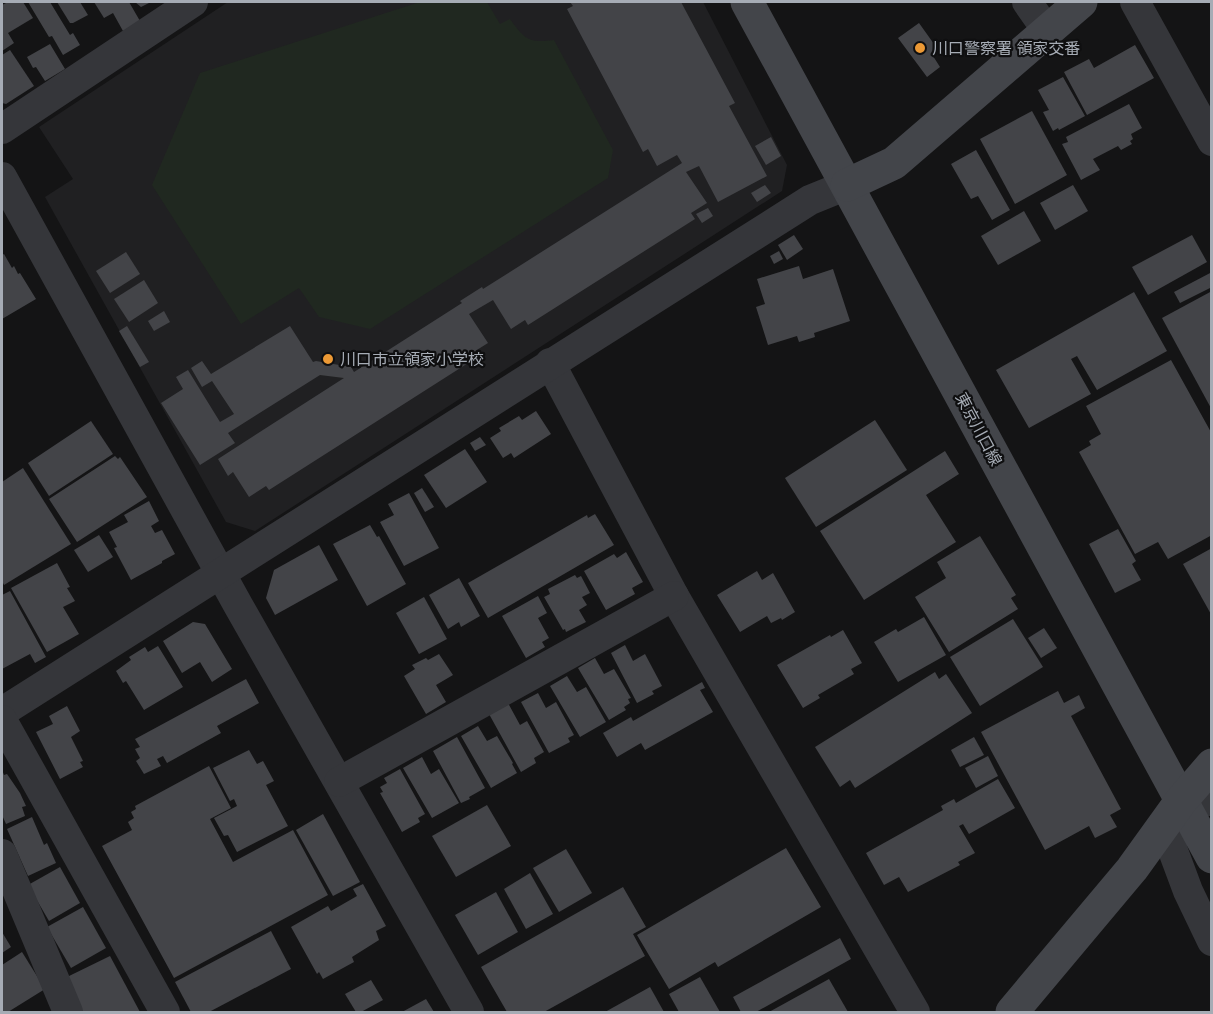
<svg xmlns="http://www.w3.org/2000/svg" width="1213" height="1014" font-family="Inter,'Noto Sans JP',sans-serif">
<style>
.built{fill:#202022}
.green{fill:#202820}
.building{fill:#434448}
.lines{fill:none;stroke-linecap:round;stroke-linejoin:round}
.street{stroke:#35363a;stroke-width:30}
.secondary{stroke:#43454a;stroke-width:33}
.poi-dot{fill:#ec9935;stroke:#0f0f10;stroke-width:2}
.labels{text-anchor:middle;dominant-baseline:central;stroke-width:4.5;stroke-linejoin:round;paint-order:stroke}
.poi-label{font-size:16px;fill:#a6acb5;stroke:#0f0f10;text-anchor:start}
.street-label{font-size:16px;fill:#a6acb5;stroke:#0f0f10}
</style>
<rect width="100%" height="100%" fill="#141415"/>
<path class="built" d="M228 2H703L787 165 782 191 255 531 226 522 45 197 73 179 39 127Z"/>
<path class="green" d="M420 2H487L500 24 510 19C525 40 529 43 554 40L613 150 608 178 370 329 319 317 299 288 241 324 152 185 200 73Z"/>
<g class="building">
<path d="M8 2H23L33 18 8 33 14 43 2 51V5Z"/>
<path d="M28 2H50L70 35 73 33 80 45 63 55 52 36 49 37Z"/>
<path d="M57 2H80L88 15 73 23H70Z"/>
<path d="M94 2H129L140 21 123 31 113 13 104 18Z"/>
<path d="M135 2H151L141 7Z"/>
<path d="M570 2H681L735 103 729 106 767 176 718 202 699 166 686 172 707 203 691 213 695 219 528 325 525 320 511 329 493 300 469 314 488 343 472 353 476 358 269 490 266 486 249 497 233 472 228 476 218 459 344 378 320 375 228 433 235 443 200 465 161 403 183 389 176 377 188 370 220 422 234 414 212 381 202 387 191 368 202 361 211 374 290 326 313 362 316 361 351 367 354 372 462 303 460 301 482 287 483 289 682 163 677 155 657 166 648 149 643 152 567 9 573 6Z"/>
<path d="M919 23 939 51 933 56 940 67 927 77 898 38Z"/>
<path d="M50 44 65 69 45 81 36 67 33 68 27 57Z"/>
<path d="M1135 45 1154 78 1087 115 1064 72 1089 59 1094 68Z"/>
<path d="M10 50 34 86 6 104 2 103V55Z"/>
<path d="M1063 77 1085 116 1059 130 1058 128 1053 131 1043 112 1049 110 1038 90Z"/>
<path d="M1129 104 1142 128 1131 134 1133 139 1130 141 1132 144 1121 150 1118 146 1093 159 1100 170 1081 180 1062 144 1068 142 1066 137Z"/>
<path d="M1032 111 1067 175 1015 204 980 139Z"/>
<path d="M771 137 781 156 766 165 755 146Z"/>
<path d="M976 150 1010 210 992 220 978 196 971 199 951 164Z"/>
<path d="M765 185 771 193 757 202 751 193Z"/>
<path d="M1073 185 1088 211 1055 230 1040 203Z"/>
<path d="M708 208 713 216 702 223 696 214Z"/>
<path d="M1024 211 1041 241 998 265 981 236Z"/>
<path d="M794 235 803 249 787 260 778 245Z"/>
<path d="M1192 235 1207 262 1148 295 1132 267Z"/>
<path d="M779 251 783 259 774 264 770 256Z"/>
<path d="M126 252 140 274 110 293 96 271Z"/>
<path d="M4 254 12 268 14 266 18 274 20 273 36 299 2 319V255Z"/>
<path d="M799 266 803 279 833 269 850 321 814 333 815 337 799 342 797 336 768 345 756 307 765 304 757 279Z"/>
<path d="M1212 272V287L1180 303 1174 292Z"/>
<path d="M144 280 158 303 129 322 114 299Z"/>
<path d="M1212 291V410L1162 318Z"/>
<path d="M1134 292 1167 351 1097 390 1077 356 1071 359 1091 394 1029 428 996 370Z"/>
<path d="M164 311 170 322 154 331 148 321Z"/>
<path d="M127 326 149 362 140 367 119 331Z"/>
<path d="M1171 360 1212 434V535L1168 559 1158 542 1135 554 1079 452 1091 445 1089 441 1101 434 1086 406Z"/>
<path d="M536 411 551 434 514 458 511 453 503 458 490 438 501 431 499 428 519 416 522 420Z"/>
<path d="M875 420 907 470 816 527 785 478Z"/>
<path d="M91 421 113 454 49 496 28 463Z"/>
<path d="M480 437 486 445 475 451 470 443Z"/>
<path d="M465 449 487 482 446 508 424 475Z"/>
<path d="M945 451 959 474 926 495 956 542 864 600 820 531Z"/>
<path d="M115 456 118 459 120 457 147 497 77 542 49 499Z"/>
<path d="M23 468 71 544 4 585 2 581V482Z"/>
<path d="M422 488 434 507 425 512 414 493Z"/>
<path d="M409 493 439 548 404 566 380 522 394 515 388 504Z"/>
<path d="M149 501 159 521 151 526 155 533 162 530 175 554 162 561V563L131 580 114 548 117 547 109 532 128 522 124 515Z"/>
<path d="M595 514 614 545 488 618 468 583 587 515 588 518Z"/>
<path d="M370 525 377 537 379 536 406 584 367 606 333 544Z"/>
<path d="M1118 529 1136 561 1132 564 1141 580 1115 593 1089 544Z"/>
<path d="M99 535 113 557 88 572 74 550Z"/>
<path d="M980 536 1016 595 1011 598 1018 609 949 652 915 597 946 578 937 562Z"/>
<path d="M319 545 338 580 275 615 266 598 274 570Z"/>
<path d="M1212 548V616L1183 564Z"/>
<path d="M626 552 643 582 632 588 635 594 606 610 584 571 614 554 617 558Z"/>
<path d="M57 563 70 587 67 588 75 601 63 607 79 634 47 652 11 588Z"/>
<path d="M757 571 762 580 773 573 795 612 782 620 781 618 771 623 767 616 740 632 717 595Z"/>
<path d="M575 575 577 578 581 576 590 593 582 597 587 605 579 610 586 622 566 632 565 629 563 630 544 597 550 594 548 589Z"/>
<path d="M459 578 480 616 461 627 459 622 448 629 429 595Z"/>
<path d="M10 591 46 657 35 663 30 654 2 669V595Z"/>
<path d="M538 596 547 613 538 618 549 638 542 642 545 647 526 658 502 616Z"/>
<path d="M424 597 447 639 419 654 396 613Z"/>
<path d="M924 617 946 655 898 682 874 642 896 629 898 632Z"/>
<path d="M1013 619 1043 667 980 706 950 657Z"/>
<path d="M193 622 205 624 232 669 212 682 200 662 182 673 163 641Z"/>
<path d="M1044 628 1057 648 1041 658 1028 638Z"/>
<path d="M843 630 862 663 851 669 854 674 818 695 820 698 803 708 777 665 830 635 831 637Z"/>
<path d="M625 645 633 661 645 654 662 686 652 691 654 694 637 703 611 653Z"/>
<path d="M158 646 183 687 144 710 126 681 123 683 116 671 131 660 129 657 145 647 148 652Z"/>
<path d="M439 654 453 675 436 685 446 702 426 714 404 676 415 669 412 665 426 658 428 660Z"/>
<path d="M595 658 604 674 614 669 631 698 628 699 630 703 624 707 626 710 609 720 578 668Z"/>
<path d="M935 672 939 679 946 674 972 713 855 788 850 780 840 787 815 747Z"/>
<path d="M567 676 577 692 586 687 606 722 580 737 550 686Z"/>
<path d="M246 679 259 703 217 726 221 733 167 763 163 756 157 759 161 766 144 774 136 761 140 758 135 749 140 747 135 739Z"/>
<path d="M702 682 705 688 700 690 713 712 645 750 641 743 617 757 603 733 631 717 633 721Z"/>
<path d="M1058 691 1064 703 1079 695 1085 708 1071 716 1121 809 1110 815 1117 827 1095 838 1089 826 1045 850 981 732Z"/>
<path d="M538 693 546 708 556 702 574 735 568 738 570 742 549 753 521 702Z"/>
<path d="M508 703 520 725 527 721 544 752 534 758 536 763 521 772 489 714Z"/>
<path d="M67 706 80 731 71 737 83 761 80 762 83 767 60 779 36 732 53 724 49 716Z"/>
<path d="M478 726 487 741 497 736 513 763 512 764 517 773 491 788 461 736Z"/>
<path d="M457 737 485 788 469 797 470 799 461 803 433 751Z"/>
<path d="M974 737 984 755 960 767 951 750Z"/>
<path d="M249 750 257 764 263 761 274 781 266 785 288 826 237 852 228 835 224 836 214 818 237 806 234 799 230 801 213 768Z"/>
<path d="M988 756 998 776 976 788 965 768Z"/>
<path d="M422 757 431 774 439 769 459 803 432 818 403 768Z"/>
<path d="M209 766 231 808 210 819 233 862 293 830 328 895 174 978 102 846 132 830 128 822 134 818 131 812 136 809 135 806Z"/>
<path d="M400 769 425 814 418 818 420 822 402 832 380 793 383 792 380 787 387 783 384 778Z"/>
<path d="M2 770 4 775 7 774 20 793 26 806 22 807 25 816 6 824 2 815Z"/>
<path d="M998 779 1015 808 969 834 963 824 959 826 975 853 958 862 960 865 908 892 899 877 884 885 866 853 943 810 941 806 954 799 956 803Z"/>
<path d="M487 805 511 846 456 877 432 836Z"/>
<path d="M323 814 360 882 333 896 296 830Z"/>
<path d="M32 817 44 845 47 843 56 863 28 876 7 829Z"/>
<path d="M786 848 821 907 718 967 715 962 669 989 637 935Z"/>
<path d="M566 849 592 893 559 912 533 868Z"/>
<path d="M60 867 80 903 49 921 28 885Z"/>
<path d="M530 873 553 914 526 929 504 889Z"/>
<path d="M363 884 386 926 376 931 379 940 352 957 354 962 323 979 319 972 317 974 291 927 328 906 331 911 357 896 353 889Z"/>
<path d="M623 887 646 927 633 934 645 956 544 1012H507L481 967Z"/>
<path d="M496 892 518 932 478 955 455 915Z"/>
<path d="M83 907 106 948 71 968 47 927Z"/>
<path d="M271 931 291 969 209 1012H191L175 982Z"/>
<path d="M2 932 11 947 2 953Z"/>
<path d="M840 938 851 959 756 1012H741L733 997Z"/>
<path d="M22 952 45 989 8 1012H2V965Z"/>
<path d="M110 956 140 1012H83L67 977Z"/>
<path d="M700 977 720 1012H679L669 994Z"/>
<path d="M829 979 848 1012H769Z"/>
<path d="M371 980 383 1000 361 1012H356L345 994Z"/>
<path d="M650 987 664 1012H605Z"/>
<path d="M426 999 434 1012H402Z"/>
</g>
<g class="lines">
<g class="street">
<path d="M1027 2 1048 32"/>
<path d="M1135 2 1212 141"/>
<path d="M2 129 193 2"/>
<path d="M2 177 238 605 469 1012"/>
<path d="M550 363 674 596 915 1012"/>
<path d="M2 712 810 200 847 185"/>
<path d="M2 720 165 1012"/>
<path d="M339 782 674 596"/>
<path d="M1212 801H1181L1172 848 1188 891 1212 941"/>
<path d="M2 854 68 1012"/>
</g>
<g class="secondary">
<path d="M747 2 1212 857"/>
<path d="M847 185 894 163 1081 2"/>
<path d="M1012 1012 1132 869 1181 801 1212 765"/>
</g>
</g>
<g class="poi-dot">
<circle cx="920" cy="48" r="6"/>
<circle cx="328" cy="359" r="6"/>
</g>
<g class="labels">
<g class="poi-label">
<text x="932" y="48">川口警察署 領家交番</text>
<text x="340" y="359">川口市立領家小学校</text>
</g>
<g class="street-label">
<text transform="translate(979 429) rotate(62)">東京川口線</text>
</g>
</g>
<rect width="1213" height="1014" fill="none" stroke="#a6acb5" stroke-width="6"/>
</svg>
